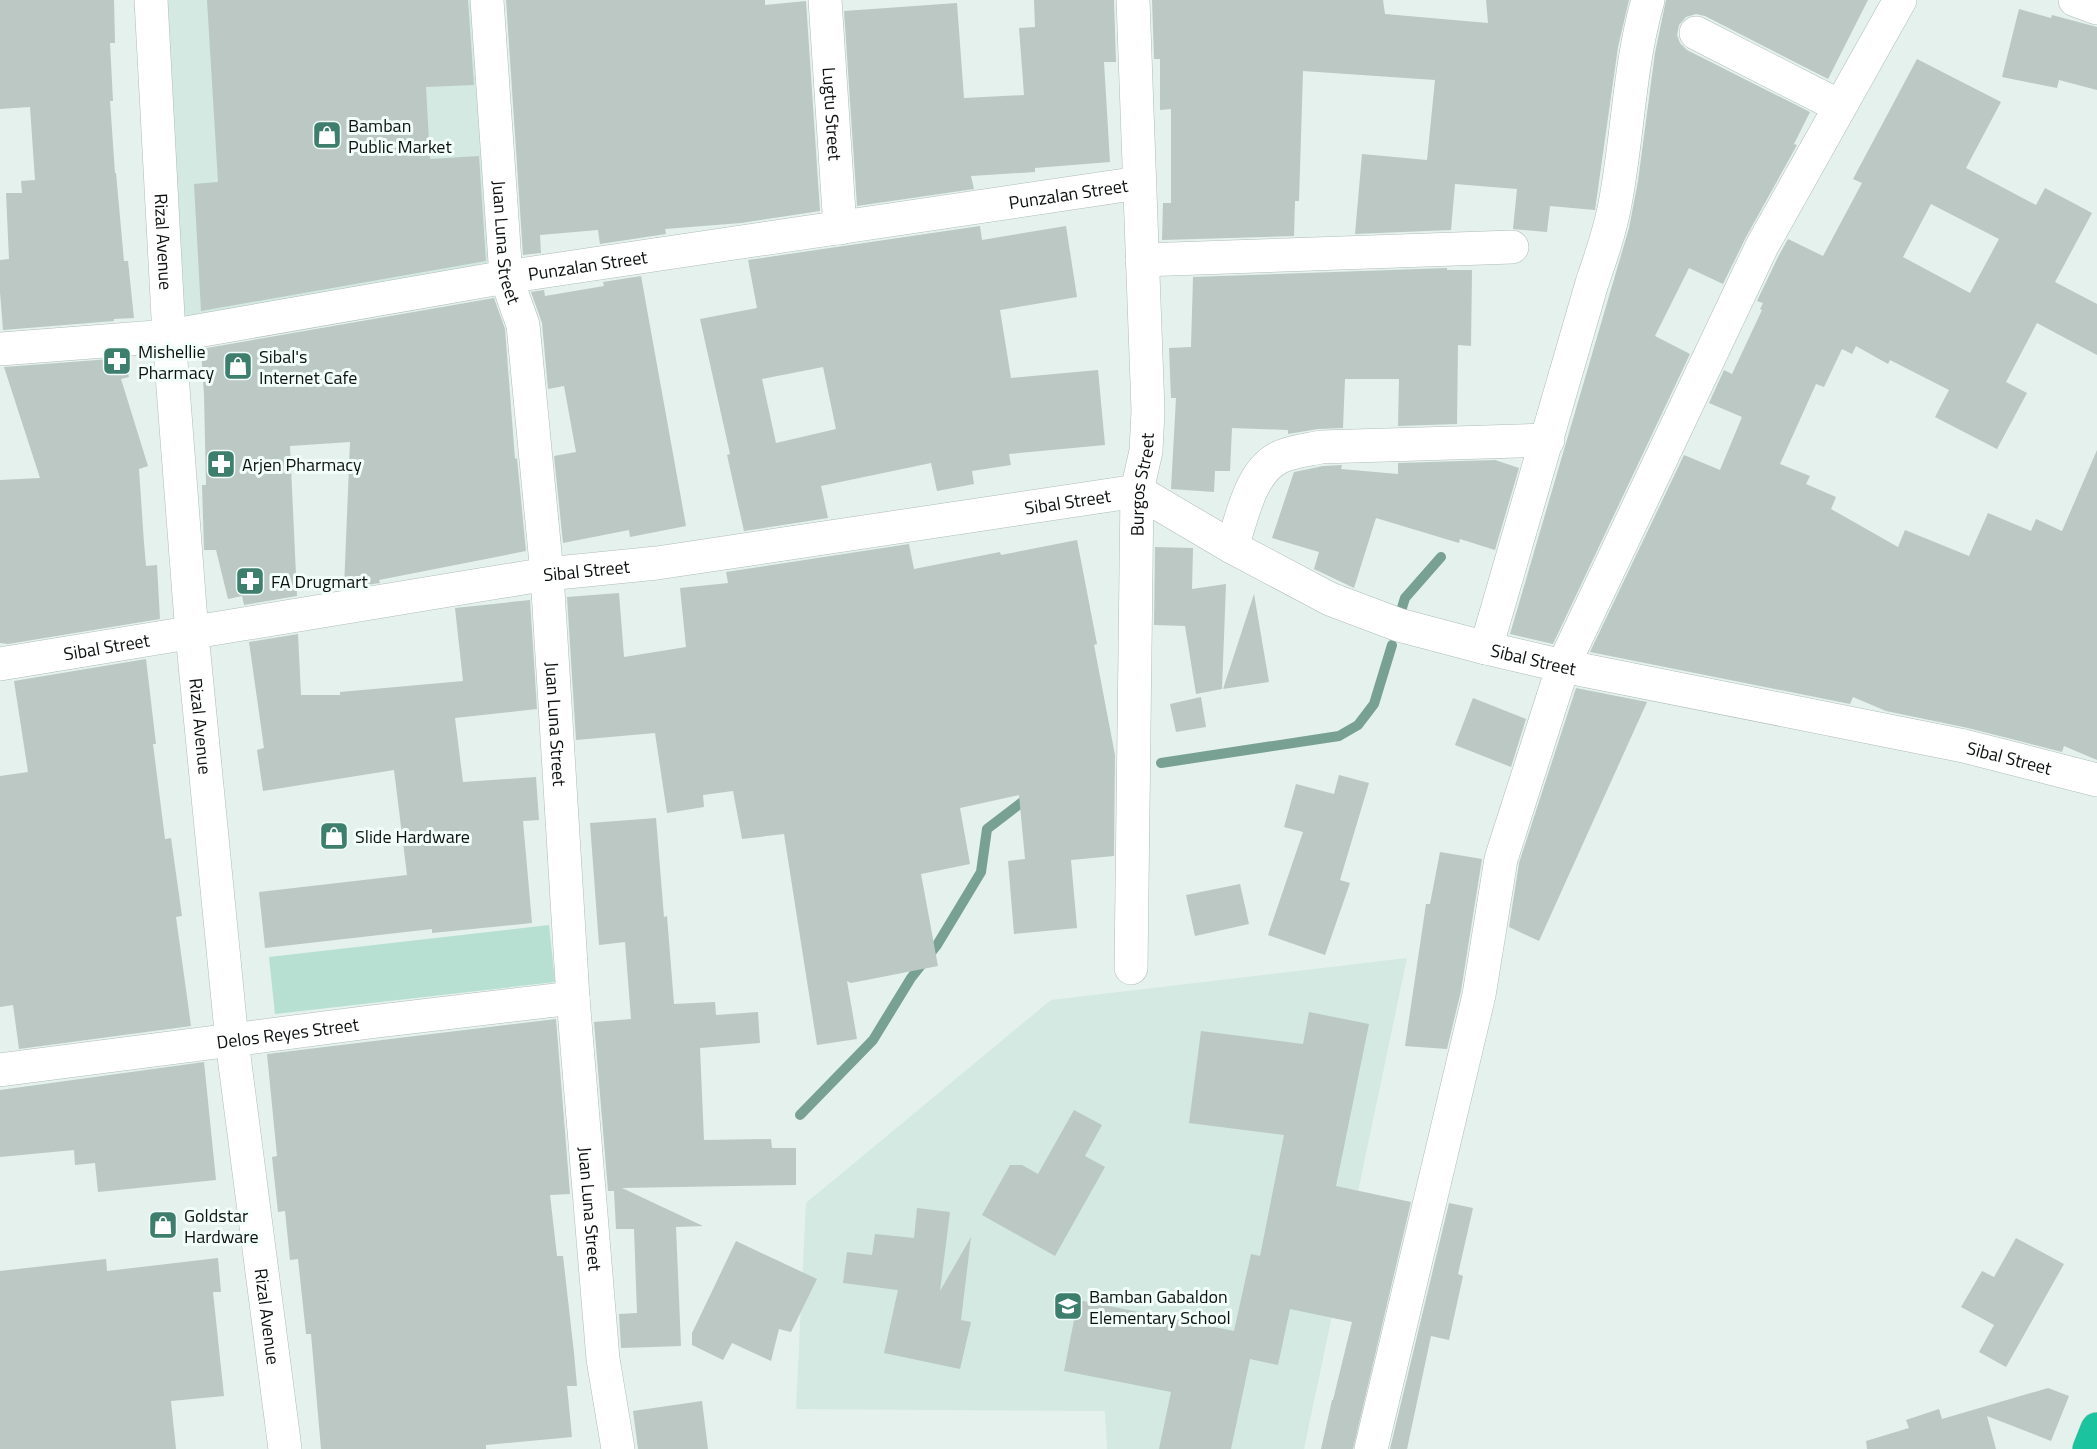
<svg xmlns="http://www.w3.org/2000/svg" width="2097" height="1449" font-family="'Titillium Web',sans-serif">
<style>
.built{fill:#d3e9e1}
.green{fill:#b7e0d3}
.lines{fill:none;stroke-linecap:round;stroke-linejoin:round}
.stream{stroke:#78a093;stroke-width:10}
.building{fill:#bbc8c4;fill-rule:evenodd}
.minor-casing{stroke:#afbcb8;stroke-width:34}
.highway-casing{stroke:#cfcfcf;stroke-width:34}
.minor{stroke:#fff;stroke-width:33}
.highway{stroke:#1bc39f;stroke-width:33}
.labels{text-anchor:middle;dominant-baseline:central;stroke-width:6;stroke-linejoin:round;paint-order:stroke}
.street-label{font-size:18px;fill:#0d1110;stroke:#f1fefa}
.poi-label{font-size:18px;fill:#0d1110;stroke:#f1fefa;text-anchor:start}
</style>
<rect width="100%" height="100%" fill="#e4f1ec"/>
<g class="built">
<path d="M161 0H478L496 271 177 318Z"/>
<path d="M1407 958 1304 1449H1107L1105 1411 796 1409 806 1203 1051 1000Z"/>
</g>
<path class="green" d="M549 925 555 982 275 1014 269 957Z"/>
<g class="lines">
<g class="stream">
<path d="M1400 614 1405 598 1441 557"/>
<path d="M1161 763 1339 736 1358 725 1374 704 1392 645"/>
<path d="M800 1115 873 1040 911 978 937 945 981 872 987 829 1030 796"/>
</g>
</g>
<g class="building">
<path d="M0 0H114L115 43H110L113 101H110L115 173H116L124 261H128L134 318 114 319V321L3 330 0 292V260L9 259 6 193H22L21 181 35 180 30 107 0 109Z"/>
<path d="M207 0H468L474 85 426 87 430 159 479 156 486 261 201 311 194 184 218 182Z"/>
<path d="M506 0H765V5L806 1 820 211 741 223 665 229 666 234 600 244 598 230 540 235 541 253 523 255Z"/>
<path d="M1034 0H1114L1116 62H1104L1110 162 1035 168V172L971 176 974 189 857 206 844 11 957 3 964 98 1024 95 1019 28 1035 27Z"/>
<path d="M1152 0H1383L1385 14 1488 23 1486 0H1629L1618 47 1595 210 1550 206 1547 232 1513 229 1517 189 1455 184 1451 230 1355 234 1362 154 1427 160 1435 80 1303 71 1299 201H1295L1294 236 1162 240 1163 203H1171V109L1160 110V59H1154Z"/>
<path d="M1666 0H1868L1828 79 1705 16 1696 14 1686 17 1679 25 1677 35 1680 43 1687 50 1810 112 1794 144 1797 145 1746 237 1723 284 1689 268 1655 336 1690 354 1553 644 1510 634 1629 228 1638 181 1655 53Z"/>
<path d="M2019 9 2051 18 2052 15 2097 27V90L2059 80 2057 88 2002 77Z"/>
<path d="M1917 59 2001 102 1966 168 2036 205 2045 188 2092 213 2055 282 2097 304V355L2037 323 2006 382 2027 393 1997 449 1935 417 1949 390 1890 360 1888 364 1856 346 1852 354 1842 349 1824 387 1816 384 1780 464 1810 476 1806 484 1836 497 1831 509 1898 547 1905 530 1969 556 1988 513 2031 531 2036 519 2062 531 2097 450V760L2064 746 2062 752 1968 728 1886 711 1853 697 1850 704 1590 652 1684 455 1720 470 1742 417 1709 403 1724 370 1732 374 1762 310 1760 309 1763 303 1757 301 1779 255 1788 239 1823 256 1862 183 1853 179ZM1931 204 1999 239 1970 293 1903 257Z"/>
<path d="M980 226 982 240 1066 226 1077 297 1000 310 1011 378 1098 370 1105 445 1009 454 1011 465 972 471 974 484 937 491 931 463 821 486 828 518 744 531 727 455 730 454 700 319 757 308 748 260ZM823 367 836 429 776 443 762 379Z"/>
<path d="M1447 268V270H1472L1471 346 1458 345 1457 424 1398 426 1399 379H1345L1343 428 1318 429 1288 434V430L1232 428 1230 471H1215L1214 492 1171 489 1176 398H1171L1169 348 1191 347 1193 277Z"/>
<path d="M641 276 686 526 630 537 629 530 563 543 554 456 576 452 564 386 548 389 542 323 531 292 544 290 545 296 604 286 603 282Z"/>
<path d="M494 298 505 329 515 459 517 458 526 551 379 580 380 583 344 588 350 442 290 446 297 596 244 605 242 596 228 599 216 550H204L202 485H206L204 395 201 349Z"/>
<path d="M124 358 129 377 121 379 148 466 139 469 144 543 146 566 157 565 160 619 8 644 0 643V480L40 478 4 367Z"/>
<path d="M1495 460 1519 468 1495 550 1460 539 1459 543 1376 518 1354 588 1314 569 1319 552 1272 538 1294 472 1323 466 1342 465 1341 469 1398 474V463Z"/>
<path d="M1077 540 1097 644 1094 645 1115 755 1114 856 1071 860 1077 928 1014 934 1008 861 1025 859 1019 795 960 808 970 864 921 874 938 966 851 983 847 981 857 1039 817 1045 784 834 742 839 733 791 703 795 704 807 667 813 655 733 576 740 567 597 619 593 624 657 686 647 680 588 728 583 726 572 909 544 914 569 1000 552 1001 555Z"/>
<path d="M1155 547 1193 548 1192 589 1226 584 1222 689 1196 694 1185 626 1154 625Z"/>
<path d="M1254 594 1269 682 1223 689Z"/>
<path d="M530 600 537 709 455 718 463 782 536 777 539 820 523 821 532 923 432 933V929L265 948 259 892 407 875 394 770 263 791 257 750 264 748 249 642 298 634 301 695H340V692L463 681 455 608Z"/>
<path d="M146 659 156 744H153L165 839 171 838 182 916 176 917 191 1026 19 1049 13 1005 0 1007V776L28 772 14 681Z"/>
<path d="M1576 688 1647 702 1539 941 1509 927 1519 863Z"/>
<path d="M1201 697 1206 727 1176 732 1170 704Z"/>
<path d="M1473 698 1526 719 1511 767 1455 745Z"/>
<path d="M1339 775 1369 783 1340 880 1350 883 1325 955 1268 935 1303 832 1284 827 1296 784 1334 794Z"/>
<path d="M656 818 664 917 667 916 674 1004 715 1002 716 1015 758 1012 760 1043 700 1048 704 1140 771 1139 772 1148H796V1185L622 1188 703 1226 676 1227 681 1346 621 1348 619 1314 637 1313 634 1229H616L614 1191H608L594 1022 631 1019 625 942 599 945 590 823Z"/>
<path d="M1440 852 1482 859 1461 991 1447 1049 1405 1046 1426 904H1430Z"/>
<path d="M1240 884 1249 924 1195 936 1186 895Z"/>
<path d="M1309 1012 1369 1024 1336 1186 1411 1202 1353 1449H1321L1332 1400H1333L1352 1322 1290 1309 1278 1365 1250 1359 1231 1449H1159L1171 1392 1064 1371 1078 1300 1234 1331 1251 1254 1260 1256 1284 1135 1189 1123 1201 1031 1303 1044Z"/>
<path d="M556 1019 570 1194 550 1195 557 1256H563L574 1353 577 1386H567L572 1437 486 1445V1449H321L311 1334H306L298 1259 290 1260 285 1211 278 1212 272 1157 277 1156 267 1054Z"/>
<path d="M204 1062 216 1180 98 1192 95 1163 75 1165 74 1150 0 1157V1090Z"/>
<path d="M1074 1110 1102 1125 1085 1156 1105 1167 1055 1256 982 1215 1010 1165H1022L1038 1174Z"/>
<path d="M1449 1203 1473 1208 1458 1274 1463 1276 1449 1340 1431 1336 1407 1449H1390Z"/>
<path d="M917 1208 950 1212 940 1291 971 1237 961 1320 971 1322 960 1369 884 1353 898 1290 843 1283 847 1252 872 1255 875 1234 914 1238Z"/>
<path d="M2016 1238 2064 1264 2006 1367 1979 1352 1994 1325 1961 1307 1982 1271 1994 1277Z"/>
<path d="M736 1241 817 1279 791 1332 779 1329 771 1361 732 1343 723 1360 692 1345V1333Z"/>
<path d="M218 1258 221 1292H213L224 1396 171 1401 176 1449H0V1271L106 1259 107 1271Z"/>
<path d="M2048 1388 2069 1396 2051 1441 1987 1416 1996 1449H1867L1866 1441 1909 1428 1906 1420 1939 1409 1942 1419Z"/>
<path d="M702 1401 708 1449H638L633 1411Z"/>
</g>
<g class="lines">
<g class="minor-casing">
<g id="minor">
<path id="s1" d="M151 0 169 336 192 634 232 1041 285 1449"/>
<path id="s2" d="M487 0 506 277 523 325 547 574 573 998 603 1359 618 1449"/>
<path id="s3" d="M825 0 840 228"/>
<path d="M2075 0 2097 8"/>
<path d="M1696 33 1839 106"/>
<path d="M1142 260 1512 247"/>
<path id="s4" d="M0 349 169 336 506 277 1139 183"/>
<path d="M1232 547C1242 518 1250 471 1280 457 1293 451 1307 450 1321 447L1548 440"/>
<path d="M1486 648 1592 283C1601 257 1610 231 1615 204 1628 136 1629 66 1648 0"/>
<path id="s5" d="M0 664 547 574 657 563 1137 491 1232 547 1330 599 1399 625 1486 648 1563 666 1964 746 2097 780"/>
<path id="s6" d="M1131 968 1137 491 1146 451 1148 411 1133 0"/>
<path id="s7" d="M0 1070 370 1022 573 998"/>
<path d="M1371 1449 1479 995 1501 859 1563 666 1762 246 1900 0"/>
</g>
</g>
<g class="highway-casing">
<path id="highway" d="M2089 1449 2097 1429"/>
</g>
<use href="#minor" class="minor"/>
<use href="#highway" class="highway"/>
</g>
<defs>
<g id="shop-square" transform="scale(1.5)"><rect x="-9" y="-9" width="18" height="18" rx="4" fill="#3e7e6c" stroke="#f1fefa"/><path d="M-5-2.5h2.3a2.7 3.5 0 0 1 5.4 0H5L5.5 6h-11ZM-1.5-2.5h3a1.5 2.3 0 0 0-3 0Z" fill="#fff"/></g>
<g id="pharmacy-square" transform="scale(1.5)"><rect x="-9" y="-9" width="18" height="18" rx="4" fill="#3e7e6c" stroke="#f1fefa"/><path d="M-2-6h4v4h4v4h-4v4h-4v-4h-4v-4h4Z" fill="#fff"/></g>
<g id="school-square" transform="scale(1.5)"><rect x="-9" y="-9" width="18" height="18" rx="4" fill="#3e7e6c" stroke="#f1fefa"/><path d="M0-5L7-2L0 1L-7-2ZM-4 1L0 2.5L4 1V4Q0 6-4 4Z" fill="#fff"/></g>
</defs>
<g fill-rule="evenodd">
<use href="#shop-square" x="327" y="135"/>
<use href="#pharmacy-square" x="117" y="361"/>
<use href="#shop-square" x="238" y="366"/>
<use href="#pharmacy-square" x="221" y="464"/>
<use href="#pharmacy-square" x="250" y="581"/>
<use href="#shop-square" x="334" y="836"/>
<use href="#shop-square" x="163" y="1225"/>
<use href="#school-square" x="1068" y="1306"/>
</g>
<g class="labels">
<g class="street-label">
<text stroke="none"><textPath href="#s3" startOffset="114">Lugtu Street</textPath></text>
<text stroke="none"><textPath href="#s4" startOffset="1080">Punzalan Street</textPath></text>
<text stroke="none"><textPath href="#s2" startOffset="243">Juan Luna Street</textPath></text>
<text stroke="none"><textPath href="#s1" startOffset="242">Rizal Avenue</textPath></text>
<text stroke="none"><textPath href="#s4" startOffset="594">Punzalan Street</textPath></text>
<text stroke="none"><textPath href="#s6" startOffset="484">Burgos Street</textPath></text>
<text stroke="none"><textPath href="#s5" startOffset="1080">Sibal Street</textPath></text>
<text stroke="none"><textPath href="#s5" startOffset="594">Sibal Street</textPath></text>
<text stroke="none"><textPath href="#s5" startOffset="108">Sibal Street</textPath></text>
<text stroke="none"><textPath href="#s5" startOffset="1584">Sibal Street</textPath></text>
<text stroke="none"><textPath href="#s2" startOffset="729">Juan Luna Street</textPath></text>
<text stroke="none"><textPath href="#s1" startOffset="728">Rizal Avenue</textPath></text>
<text stroke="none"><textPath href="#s5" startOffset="2070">Sibal Street</textPath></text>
<text stroke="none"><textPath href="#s7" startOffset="290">Delos Reyes Street</textPath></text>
<text stroke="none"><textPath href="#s2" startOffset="1215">Juan Luna Street</textPath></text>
<text stroke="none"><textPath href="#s1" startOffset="1322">Rizal Avenue</textPath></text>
</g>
<g class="poi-label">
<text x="348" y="125">Bamban<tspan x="348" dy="21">Public Market</tspan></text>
<text x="138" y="351">Mishellie<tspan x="138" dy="21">Pharmacy</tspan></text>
<text x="259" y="356">Sibal's<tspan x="259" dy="21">Internet Cafe</tspan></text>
<text x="242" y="464">Arjen Pharmacy</text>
<text x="271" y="581">FA Drugmart</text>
<text x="355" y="836">Slide Hardware</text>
<text x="184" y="1215">Goldstar<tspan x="184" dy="21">Hardware</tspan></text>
<text x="1089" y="1296">Bamban Gabaldon<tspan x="1089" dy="21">Elementary School</tspan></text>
</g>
</g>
</svg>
